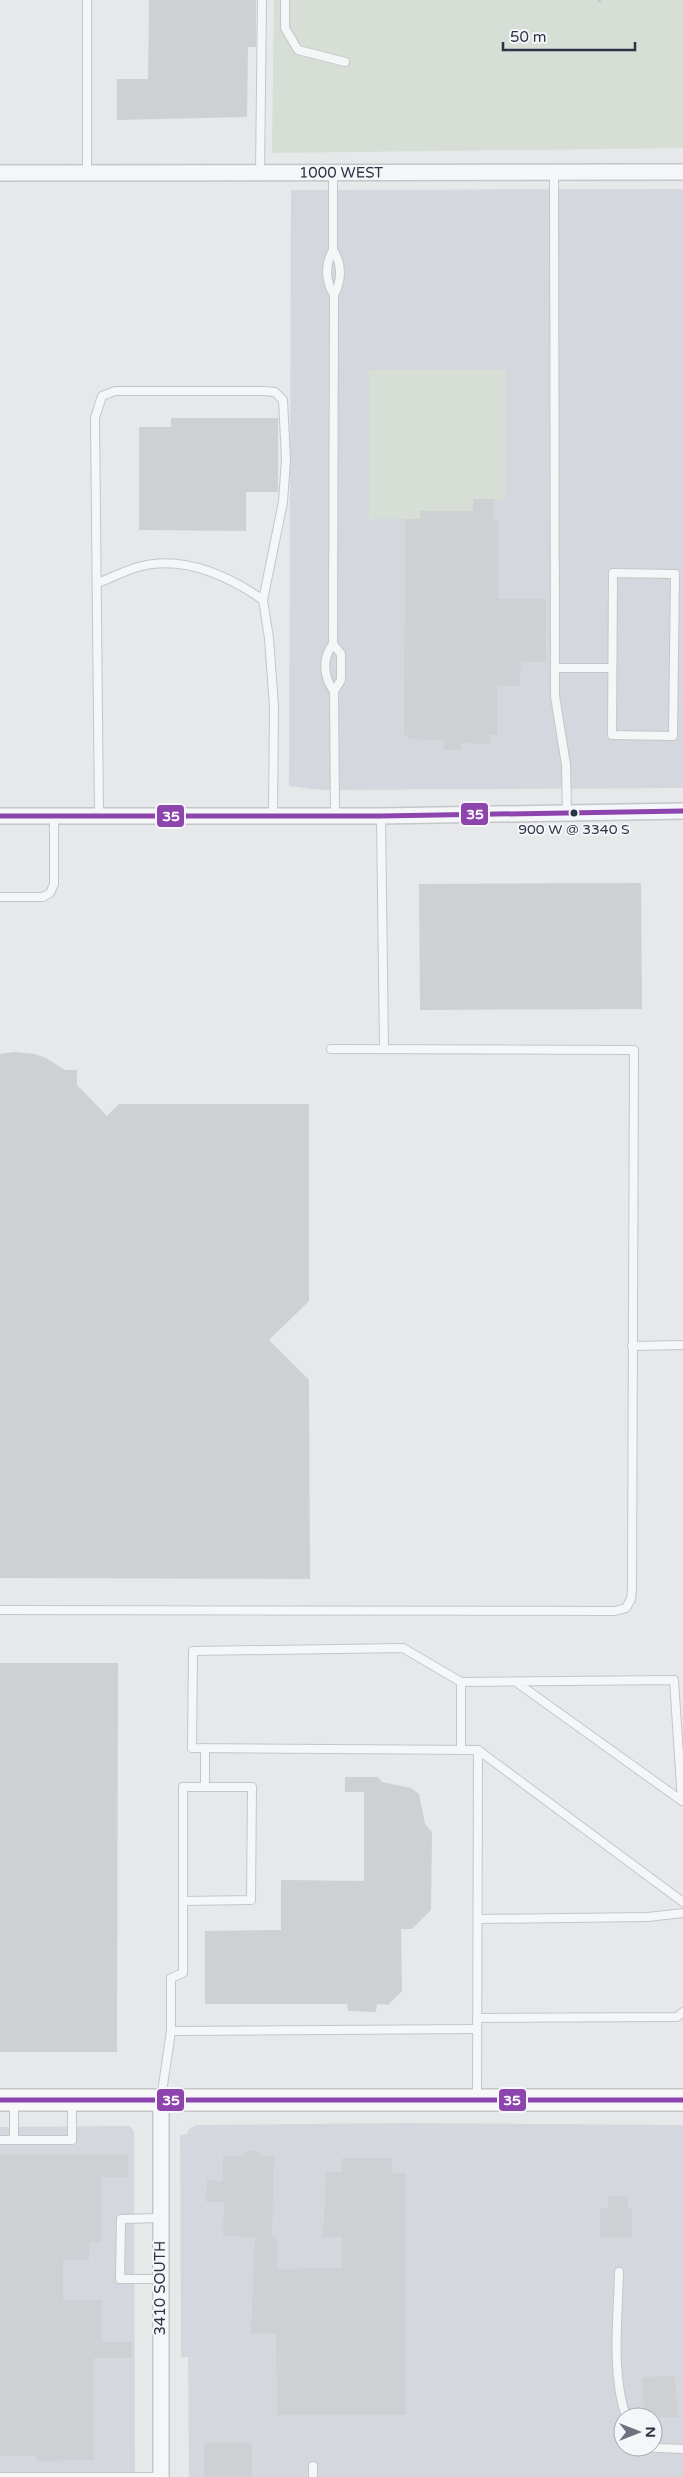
<svg xmlns="http://www.w3.org/2000/svg" width="683" height="2477" font-family="'Varela Round',sans-serif">
<style>
.built{fill:#d4d7dd;fill-rule:evenodd}
.green{fill:#d6ded6}
.building{fill:#ced0d3}
.lines{fill:none;stroke-linecap:round;stroke-linejoin:round}
.lane-casing{stroke:#c4c6c8;stroke-width:10}
.street-casing{stroke:#c4c6c8;stroke-width:18}
.secondary-casing{stroke:#c4c6c8;stroke-width:24}
.path{stroke:#c5c6ca;stroke-width:3;stroke-dasharray:4 4;stroke-linecap:butt}
.lane{stroke:#f5f6f7;stroke-width:8}
.street{stroke:#f5f6f7;stroke-width:15}
.secondary{stroke:#f8f8f8;stroke-width:21}
.bus-1-casing{stroke:#f4f6f9;stroke-width:9}
.bus-1{stroke:#8e44ad;stroke-width:5}
.bus-dot{fill:#2b3445;stroke:#f4f6f9;stroke-width:2}
.labels{text-anchor:middle;dominant-baseline:central;stroke-width:4;stroke-linejoin:round;paint-order:stroke}
.bus-label{font-size:14px;fill:#2b3445;stroke:#f4f6f9}
.street-label{font-size:15px;fill:#2b3445;stroke:#f4f6f9}
.line-badge{stroke:#f4f6f9;stroke-width:2}
.badge-label{font-size:14px;text-anchor:middle;font-weight:bold;fill:#fff}
</style>
<rect width="100%" height="100%" fill="#e6e8ea"/>
<g class="built">
<path d="M683 189V788L320 790 289 786 291 190Z"/>
<path d="M407 2123 683 2125V2477H189L188 2357H181L180 2135 187 2134 189 2129 196 2125ZM623 2417H653V2447H623Z"/>
<path d="M130 2126 134 2131 135 2477H0V2127Z"/>
</g>
<g class="green">
<path d="M274 0H683V148L272 153Z"/>
<path d="M369 370H506V499H474L473 511H420V519H369Z"/>
</g>
<g class="building">
<path d="M149 0H256V47H248L247 117 117 120V79H148Z"/>
<path d="M171 418H278V492H246V531L139 530V427H171Z"/>
<path d="M473 499H493V520H498V599H546V662H521L520 686H497V735H490V744L461 743V750H444V740L408 739V735H404L405 519H420V511H473Z"/>
<path d="M641 883 642 1009 420 1010 419 884Z"/>
<path d="M14 1052 35 1054 46 1058 65 1070H77V1085L107 1116 119 1104H309V1301L269 1340 309 1380 310 1579 0 1578V1054Z"/>
<path d="M0 1663H118L117 2052H0Z"/>
<path d="M345 1777H378L382 1782 411 1788 419 1794 425 1824 432 1832 431 1910 412 1929H401L402 1991 388 2005 377 2004 376 2012 348 2011 347 2004H205V1931L281 1930V1880L364 1881V1792H345Z"/>
<path d="M244 2151H259V2155L274 2156 272 2236H277V2269L342 2268V2237H323L326 2172H342V2158H392V2173H406V2415H277L276 2334 251 2333 255 2237 223 2236 224 2202H206L207 2180 223 2181V2156H244Z"/>
<path d="M0 2155H128V2177H101V2242H89V2260H63V2300H102V2342H132V2358H94V2460L36 2461V2456H0Z"/>
<path d="M608 2196H628V2209H632V2237H600V2208H608Z"/>
<path d="M675 2376 678 2417H644L642 2377Z"/>
<rect x="204" y="2443" width="48" height="34"/>
</g>
<g class="lines">
<g class="lane-casing">
<g id="lane">
<path d="M87 0V173"/>
<path d="M285 0V28L298 50 345 62"/>
<path d="M554 172 555 696 566 765 567 812"/>
<path d="M260 173 262 0"/>
<path d="M333 173V250C325 264 325 281 334 295"/>
<path d="M333 250C342 264 342 280 334 295L333 644C322 658 323 677 334 691"/>
<path d="M613 573 675 574 673 736 612 735Z"/>
<path d="M98 583C111 578 124 571 138 567 182 555 227 575 263 600"/>
<path d="M333 644 341 654V680L334 691 335 815"/>
<path d="M555 668H612"/>
<path d="M99 816 95 418 102 396 115 391H264L275 392 283 400 286 459 283 502 263 600 269 638 274 707 273 815"/>
<path d="M381 816 384 1049"/>
<path d="M0 897H43L50 893 54 884V816"/>
<path d="M632 1346 683 1345"/>
<path d="M0 1610 615 1611 626 1608 631 1599 632 1588 634 1050 331 1049"/>
<path d="M461 1682V1750"/>
<path d="M478 1750 683 1902"/>
<path d="M183 1901 251 1900 252 1787H205"/>
<path d="M478 1919 648 1917 683 1913"/>
<path d="M477 2018 677 2017 683 2012"/>
<path d="M171 2031 477 2029"/>
<path d="M477 2098 478 1750 192 1748 193 1651 403 1648 461 1682 674 1680 682 1801 516 1682"/>
<path d="M161 2099 171 2031V1978L183 1973V1787H205V1748"/>
<path d="M14 2102V2140"/>
<path d="M0 2140H72V2102"/>
<path d="M160 2218 121 2219 120 2279H160"/>
<path d="M619 2272C618 2319 611 2372 626 2417"/>
<path d="M636 2447 683 2449"/>
<path d="M313 2466V2477"/>
<path d="M0 2477H161"/>
</g>
</g>
<g class="street-casing">
<g id="street">
<path id="s1" d="M0 173 683 172"/>
<path d="M0 816H381L683 811"/>
<path d="M161 2100V2477"/>
</g>
</g>
<g class="secondary-casing">
<path id="secondary" d="M0 2100H683"/>
</g>
<path class="path" d="M599 2 600 0"/>
<use href="#lane" class="lane"/>
<use href="#street" class="street"/>
<use href="#secondary" class="secondary"/>
<g class="bus-1-casing">
<g id="bus-1">
<path d="M0 816H381L683 811"/>
<path d="M0 2100H683"/>
</g>
</g>
<use href="#bus-1" class="bus-1"/>
</g>
<circle class="bus-dot" cx="574" cy="813" r="4.5"/>
<g class="labels">
<g class="bus-label">
<text x="574" y="829">900 W @ 3340 S</text>
</g>
<g class="street-label">
<text stroke="none"><textPath href="#s1" startOffset="341">1000 WEST</textPath></text>
<text transform="translate(160 2288) rotate(-90)">3410 SOUTH</text>
</g>
</g>
<g class="line-badge">
<rect x="460" y="802" width="29" height="24" rx="5" fill="#8e44ad"/>
<rect x="156" y="804" width="29" height="24" rx="5" fill="#8e44ad"/>
<rect x="156" y="2088" width="29" height="24" rx="5" fill="#8e44ad"/>
<rect x="498" y="2088" width="29" height="24" rx="5" fill="#8e44ad"/>
</g>
<g class="badge-label">
<text x="475" y="819">35</text>
<text x="171" y="821">35</text>
<text x="171" y="2105">35</text>
<text x="512" y="2105">35</text>
</g>
<g transform="translate(638 2432) rotate(90)"><circle r="24" fill="#f4f6f9" stroke="#a4a8b1"/>
<path d="M0-4L9 19L0 12L-9 19Z" fill="#6c737f"/>
<text y="-8" font-size="14" font-weight="bold" text-anchor="middle" fill="#2b3445">N</text>
</g>
<path d="M503 42v8h132v-8" fill="none" stroke="#2b3445" stroke-width="2.5"/>
<text x="510" y="42" font-size="15" fill="#2b3445" stroke="#f4f6f9" stroke-width="4" paint-order="stroke">50 m</text>
</svg>
